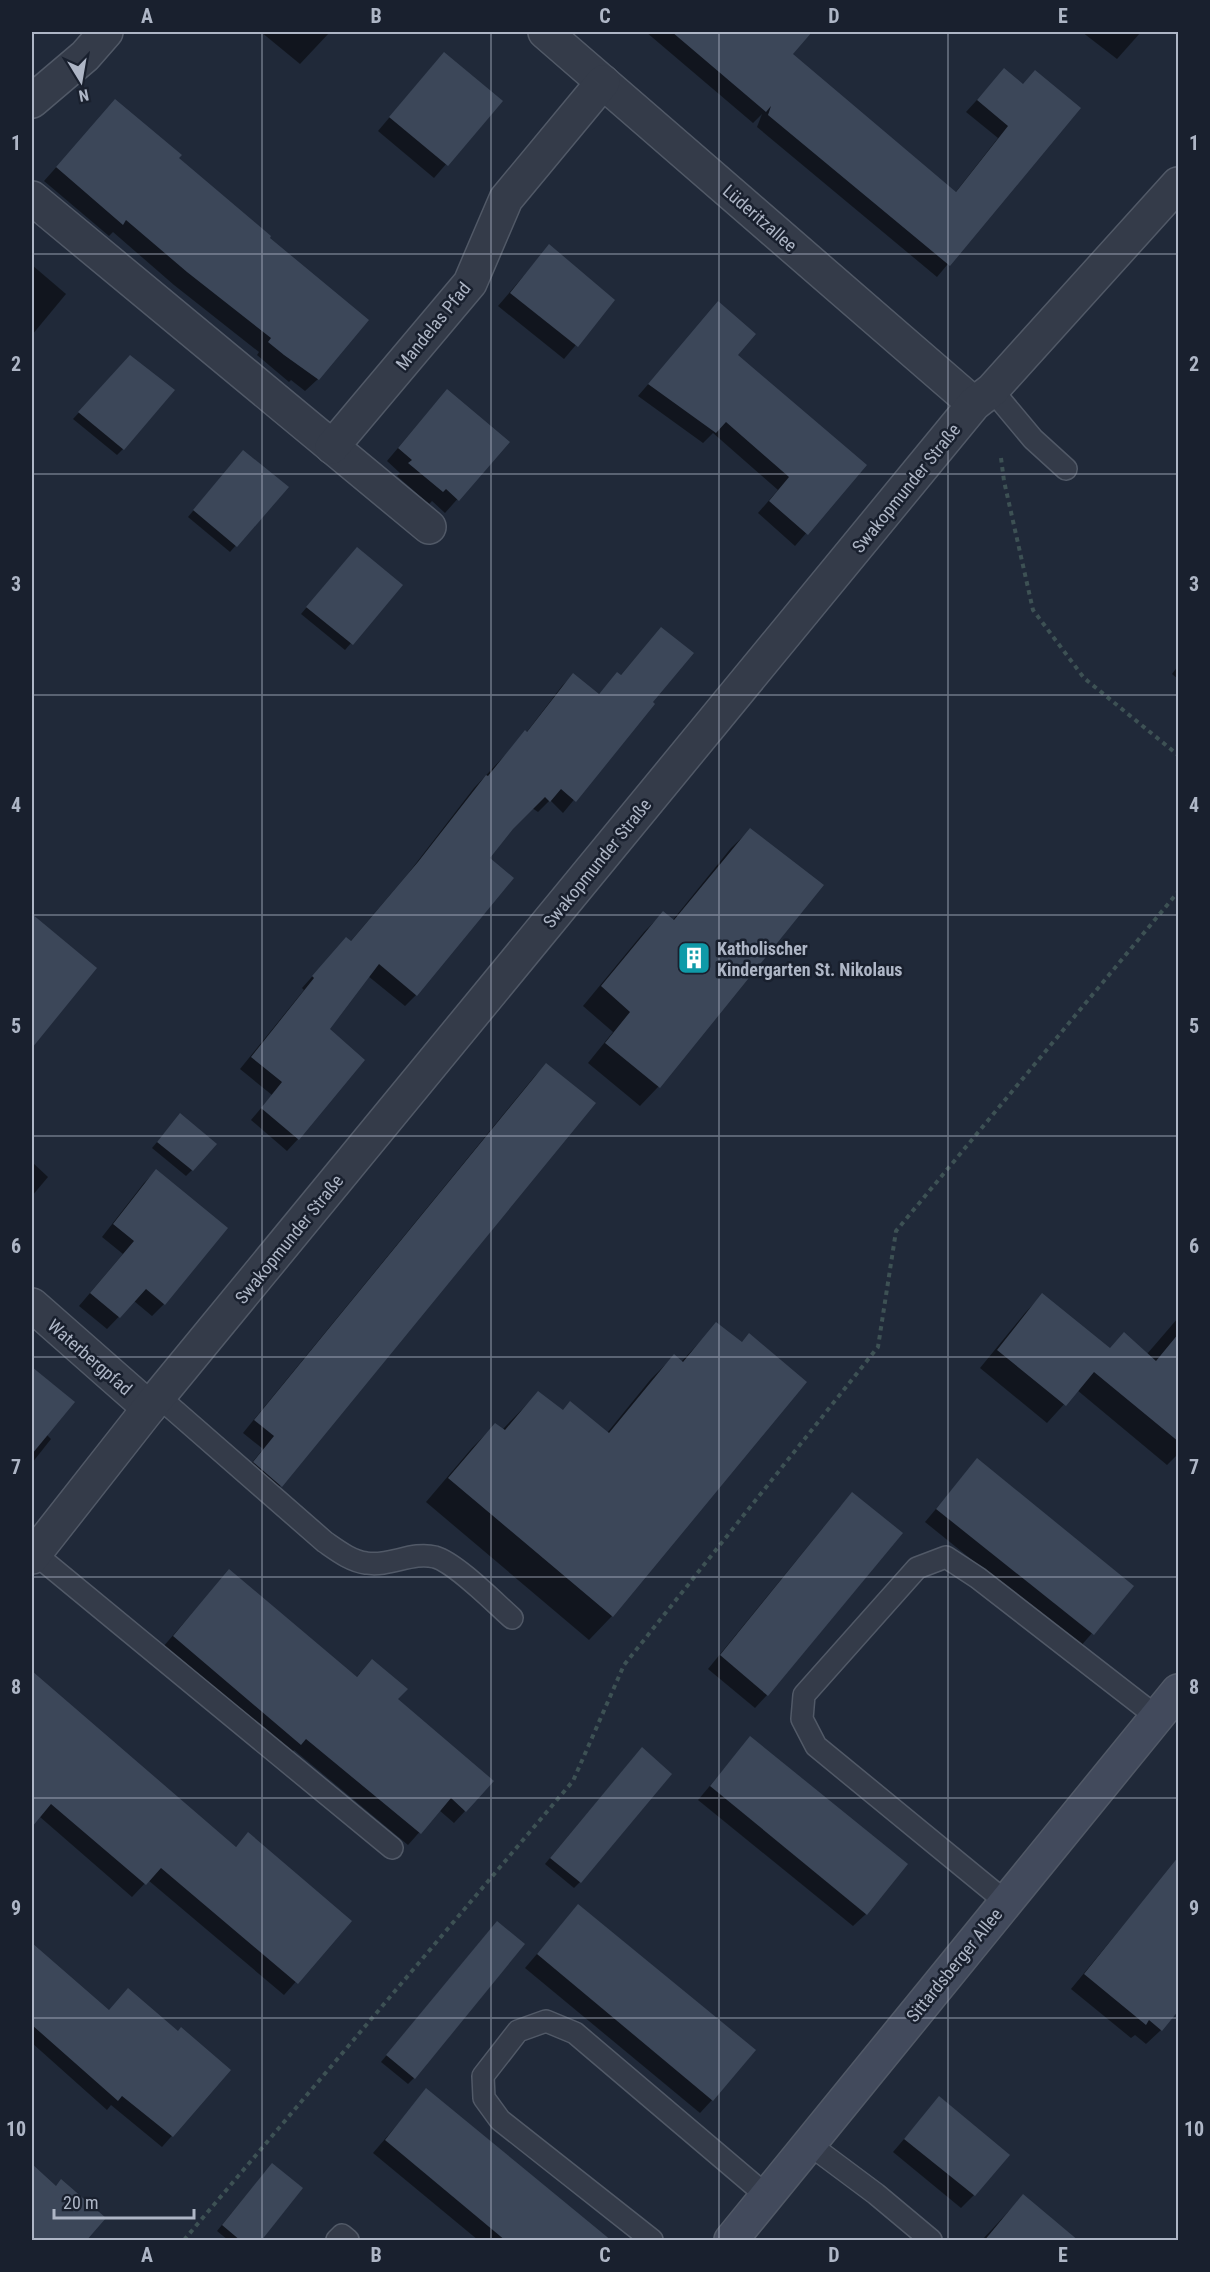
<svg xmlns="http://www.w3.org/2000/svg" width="1210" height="2272" font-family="'Roboto Condensed',sans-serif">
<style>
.shadow{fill:#0007}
.building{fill:#3c4759}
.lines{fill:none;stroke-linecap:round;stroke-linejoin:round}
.service-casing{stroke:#515967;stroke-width:24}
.minor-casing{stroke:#515967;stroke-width:36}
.secondary-casing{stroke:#515967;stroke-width:36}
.path{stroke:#3d5154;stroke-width:4;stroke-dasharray:4.5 4.5;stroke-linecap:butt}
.service{stroke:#343b49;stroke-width:21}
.minor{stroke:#343b49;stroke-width:33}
.secondary{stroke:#424a5c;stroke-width:33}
.grid{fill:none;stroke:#aeb6c6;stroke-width:1.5;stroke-opacity:0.55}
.labels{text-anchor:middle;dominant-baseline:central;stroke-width:5;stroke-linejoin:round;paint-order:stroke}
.street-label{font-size:18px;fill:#aeb6c6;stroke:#19202e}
.poi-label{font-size:18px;font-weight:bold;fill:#aeb6c6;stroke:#19202e;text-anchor:start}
.neatline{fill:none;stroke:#aeb6c6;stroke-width:2}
.grid-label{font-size:20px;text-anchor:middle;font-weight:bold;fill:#aeb6c6}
</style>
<rect width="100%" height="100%" fill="#202939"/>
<g class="shadow">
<path d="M261 32H330L300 64Z"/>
<path d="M646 32H810L791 54 955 193 998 138 966 112 1004 70 1022 85 1079 108 937 277 757 127 762 114 753 123Z"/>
<path d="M1082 32H1141L1117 59Z"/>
<path d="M432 67 501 101 434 178 378 131Z"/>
<path d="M115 101 267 238 318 379 305 391 291 380 289 382 257 355 259 352 174 285 113 232 109 236 44 181Z"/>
<path d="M549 246 613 301 564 359 498 306Z"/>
<path d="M32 265 66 294 32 335Z"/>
<path d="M718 303 736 355 865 465 795 546 758 513 778 490 713 433 703 443 638 396Z"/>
<path d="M124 363 123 449 117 455 73 419Z"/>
<path d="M435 404 508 442 445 513 432 501 429 504 397 476 400 473 387 461Z"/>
<path d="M237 458 287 487 230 552 188 517Z"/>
<path d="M351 555 401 585 345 650 301 614Z"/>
<path d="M650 641 651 702 653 704 563 813 550 800 538 812 532 808 512 828 488 859 416 995 405 1006 368 976 327 1030 298 1139 287 1151 251 1120 272 1095 240 1069 304 990 302 988 335 951 350 942 407 875 474 788 526 733 562 686 573 675 598 695 606 686 620 676Z"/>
<path d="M1178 666V679L1172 674Z"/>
<path d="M750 830 822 886 658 1087 640 1106 588 1063 613 1032 583 1006 644 932 663 913 672 921 731 848Z"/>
<path d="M32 916 95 968 32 1046Z"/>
<path d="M546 1065 593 1103 280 1486 268 1498 242 1475 263 1449 243 1433 534 1077Z"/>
<path d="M174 1122 192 1170 186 1176 152 1148Z"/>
<path d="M32 1162 48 1177 32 1196Z"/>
<path d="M156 1171 164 1304 152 1316 134 1301 107 1329 79 1306 123 1254 102 1237 144 1183Z"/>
<path d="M1042 1295 1109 1349 1147 1354 1178 1318V1454L1167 1465 1077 1390 1047 1423 980 1368 1025 1313Z"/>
<path d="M717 1324 612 1616 589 1640 426 1502 472 1448 495 1425 502 1430 538 1393 562 1411 607 1433 651 1379 674 1356 681 1362Z"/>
<path d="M44 1379 46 1434 51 1439 32 1463V1391Z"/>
<path d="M977 1460 1132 1587 1080 1647 925 1522Z"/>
<path d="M852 1494 767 1695 755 1708 708 1669 840 1507Z"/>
<path d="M229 1571 356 1678 360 1673 396 1700 465 1811 454 1823 439 1810 408 1845 294 1750 288 1756 162 1648Z"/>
<path d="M43 1683 235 1848 248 1834 350 1921 284 1995 148 1880 132 1897 32 1810V1695Z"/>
<path d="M750 1738 866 1914 853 1926 698 1800Z"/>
<path d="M636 1755 580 1882 574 1888 545 1864Z"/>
<path d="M1178 1859 1161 2030 1146 2044 1135 2035 1131 2038 1071 1989Z"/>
<path d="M578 1906 712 2100 700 2113 525 1968Z"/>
<path d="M491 1929 414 2078 408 2084 381 2062Z"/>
<path d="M32 1945 108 2011 177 2033 229 2071 162 2147 111 2105 107 2110 32 2043Z"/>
<path d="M427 2090 598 2240H478L373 2153Z"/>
<path d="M939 2098 974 2195 961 2208 893 2152Z"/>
<path d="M32 2166 55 2187 84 2240H32Z"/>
<path d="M266 2171 259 2240H228L217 2231Z"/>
<path d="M1023 2196 1077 2240H982Z"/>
</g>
<g class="building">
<path d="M672 32H812L793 54 956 192 1008 126 977 100 1004 68 1023 84 1035 70 1081 108 950 266 768 115 771 106 766 112Z"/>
<path d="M444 52 503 101 448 166 389 117Z"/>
<path d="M115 99 182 155 179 158 271 236 270 238 369 320 319 380 284 355 268 342 271 338 187 272 126 220 123 225 56 167Z"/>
<path d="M549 244 615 300 578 347 510 293Z"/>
<path d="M718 301 756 334 738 355 867 465 808 535 769 501 789 477 726 422 716 433 648 384Z"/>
<path d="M130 355 175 390 124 450 78 412Z"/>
<path d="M447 389 510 442 459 501 446 489 443 492 408 463 412 460 398 448Z"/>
<path d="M243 450 289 487 237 547 193 510Z"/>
<path d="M357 547 403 585 353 645 306 607Z"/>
<path d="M661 627 694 653 653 702 655 704 576 802 561 789 550 802 545 797 513 829 490 858 514 878 417 996 379 964 330 1029 365 1060 299 1140 261 1108 282 1082 251 1057 314 978 312 976 346 937 351 941 418 862 486 775 488 776 525 730 527 732 573 673 599 694 617 672 621 675Z"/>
<path d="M750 828 824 885 660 1088 605 1043 630 1012 601 986 663 911 674 920Z"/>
<path d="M32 914 97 968 32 1048Z"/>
<path d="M546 1063 596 1103 282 1487 253 1462 274 1436 254 1420Z"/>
<path d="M180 1113 217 1144 193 1171 157 1142Z"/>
<path d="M156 1169 228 1228 165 1305 146 1289 120 1318 90 1293 134 1241 113 1224Z"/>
<path d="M1042 1293 1110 1348 1124 1332 1156 1361 1179 1333V1442L1094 1372 1066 1406 997 1350Z"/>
<path d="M716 1322 742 1342 749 1333 807 1382 613 1617 448 1478 495 1423 505 1430 538 1391 563 1410 570 1401 609 1433 674 1354 683 1362Z"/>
<path d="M32 1367 75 1402 32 1454Z"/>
<path d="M977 1458 1134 1586 1094 1635 936 1509Z"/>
<path d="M852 1492 903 1533 768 1696 720 1655Z"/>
<path d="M229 1569 357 1677 372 1659 408 1689 398 1699 494 1781 466 1812 451 1798 421 1834 306 1739 301 1745 173 1636Z"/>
<path d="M32 1671 236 1847 248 1832 352 1921 298 1984 161 1868 146 1885 51 1804 32 1827Z"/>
<path d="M750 1736 908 1864 867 1915 710 1786Z"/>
<path d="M642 1747 672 1774 581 1883 550 1858Z"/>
<path d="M1179 1856V2010L1162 2031 1149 2020 1146 2025 1084 1974Z"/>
<path d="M578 1904 756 2050 713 2101 537 1954Z"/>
<path d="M497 1921 525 1944 415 2079 386 2055Z"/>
<path d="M32 1943 109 2010 128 1988 178 2031 181 2027 231 2070 173 2137 122 2096 118 2101 32 2025Z"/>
<path d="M426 2088 516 2162 612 2241H506L385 2140Z"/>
<path d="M939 2096 1010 2155 975 2196 904 2139Z"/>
<path d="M272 2163 303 2188 261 2241H241L222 2225Z"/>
<path d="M32 2164 56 2186 61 2179 106 2218 86 2241H32Z"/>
<path d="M1023 2194 1079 2241H984Z"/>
</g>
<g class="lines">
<g class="service-casing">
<g id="service">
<path d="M992 390 1033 439 1066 469"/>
<path d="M159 1397 325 1542C338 1551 351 1561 366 1563 390 1567 412 1551 435 1557 456 1563 495 1603 512 1618"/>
<path d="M34 1553 392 1848"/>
<path d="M1006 1902 816 1746 802 1719 804 1695 917 1568 946 1557 978 1578 1157 1717"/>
<path d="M809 2144 876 2194 931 2240"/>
<path d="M337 2240 342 2235 348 2240"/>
<path d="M652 2240 500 2120 484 2098 483 2076 518 2031 546 2021 575 2033 767 2196"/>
</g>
</g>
<g class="minor-casing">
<g id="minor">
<path d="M545 32 974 404"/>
<path d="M32 101 85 56 106 32"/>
<path d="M32 198 429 527"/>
<path d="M332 447 470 283 506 199 603 82"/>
<path d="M32 1305 149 1408"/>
<path d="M32 1557 149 1408 974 404 992 390 1178 184"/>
</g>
</g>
<g class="secondary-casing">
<path id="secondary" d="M731 2240 1178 1691"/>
</g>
<g class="path">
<path d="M1001 458 1004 481 1033 610 1084 678 1178 755"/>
<path d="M184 2240 573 1781 624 1665 878 1347 896 1231 1178 892"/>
</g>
<use href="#service" class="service"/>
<use href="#minor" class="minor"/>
<use href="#secondary" class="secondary"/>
</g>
<path class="grid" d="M262 32V2240M491 32V2240M719 32V2240M948 32V2240M32 254H1178M32 474H1178M32 695H1178M32 915H1178M32 1136H1178M32 1357H1178M32 1577H1178M32 1798H1178M32 2018H1178"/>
<defs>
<g id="building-square" transform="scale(1.725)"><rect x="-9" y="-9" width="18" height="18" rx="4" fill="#0f9aa8" stroke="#19202e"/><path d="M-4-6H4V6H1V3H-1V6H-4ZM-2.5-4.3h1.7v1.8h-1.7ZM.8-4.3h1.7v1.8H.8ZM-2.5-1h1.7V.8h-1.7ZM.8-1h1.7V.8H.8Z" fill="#fff"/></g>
</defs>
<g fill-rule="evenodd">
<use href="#building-square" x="694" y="958"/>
</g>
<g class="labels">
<g class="street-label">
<text transform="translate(760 218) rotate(41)">Lüderitzallee</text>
<text transform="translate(433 326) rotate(-51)">Mandelas Pfad</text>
<text transform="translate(906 488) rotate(-51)">Swakopmunder Straße</text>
<text transform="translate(597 863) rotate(-51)">Swakopmunder Straße</text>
<text transform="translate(289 1239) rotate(-51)">Swakopmunder Straße</text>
<text transform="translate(90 1357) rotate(41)">Waterbergpfad</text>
<text transform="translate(954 1965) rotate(-51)">Sittardsberger Allee</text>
</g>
<g class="poi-label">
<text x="717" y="948">Katholischer<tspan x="717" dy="21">Kindergarten St. Nikolaus</tspan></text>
</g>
</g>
<rect width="1210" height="2272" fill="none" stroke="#19202e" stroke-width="66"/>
<g transform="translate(81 81) rotate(169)" stroke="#19202e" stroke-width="4.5" paint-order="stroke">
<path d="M0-4.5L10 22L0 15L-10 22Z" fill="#aeb6c6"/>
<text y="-9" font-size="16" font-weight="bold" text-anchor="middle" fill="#aeb6c6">N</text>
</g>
<path d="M54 2209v9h140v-9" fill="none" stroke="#aeb6c6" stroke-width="3"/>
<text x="63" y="2209" font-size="18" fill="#aeb6c6" stroke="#19202e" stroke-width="4.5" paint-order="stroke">20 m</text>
<rect x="33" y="33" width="1144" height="2206" class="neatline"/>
<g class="grid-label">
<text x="147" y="23">A</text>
<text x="376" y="23">B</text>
<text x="605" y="23">C</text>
<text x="834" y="23">D</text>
<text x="1063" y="23">E</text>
<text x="16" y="150">1</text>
<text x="1194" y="150">1</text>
<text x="16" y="371">2</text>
<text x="1194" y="371">2</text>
<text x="16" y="591">3</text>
<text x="1194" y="591">3</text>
<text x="16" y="812">4</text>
<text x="1194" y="812">4</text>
<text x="16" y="1033">5</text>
<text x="1194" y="1033">5</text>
<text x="16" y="1253">6</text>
<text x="1194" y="1253">6</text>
<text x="16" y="1474">7</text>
<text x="1194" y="1474">7</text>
<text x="16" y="1694">8</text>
<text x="1194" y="1694">8</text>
<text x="16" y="1915">9</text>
<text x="1194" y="1915">9</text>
<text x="16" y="2136">10</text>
<text x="1194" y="2136">10</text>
<text x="147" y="2262">A</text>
<text x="376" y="2262">B</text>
<text x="605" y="2262">C</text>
<text x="834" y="2262">D</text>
<text x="1063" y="2262">E</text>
</g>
</svg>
